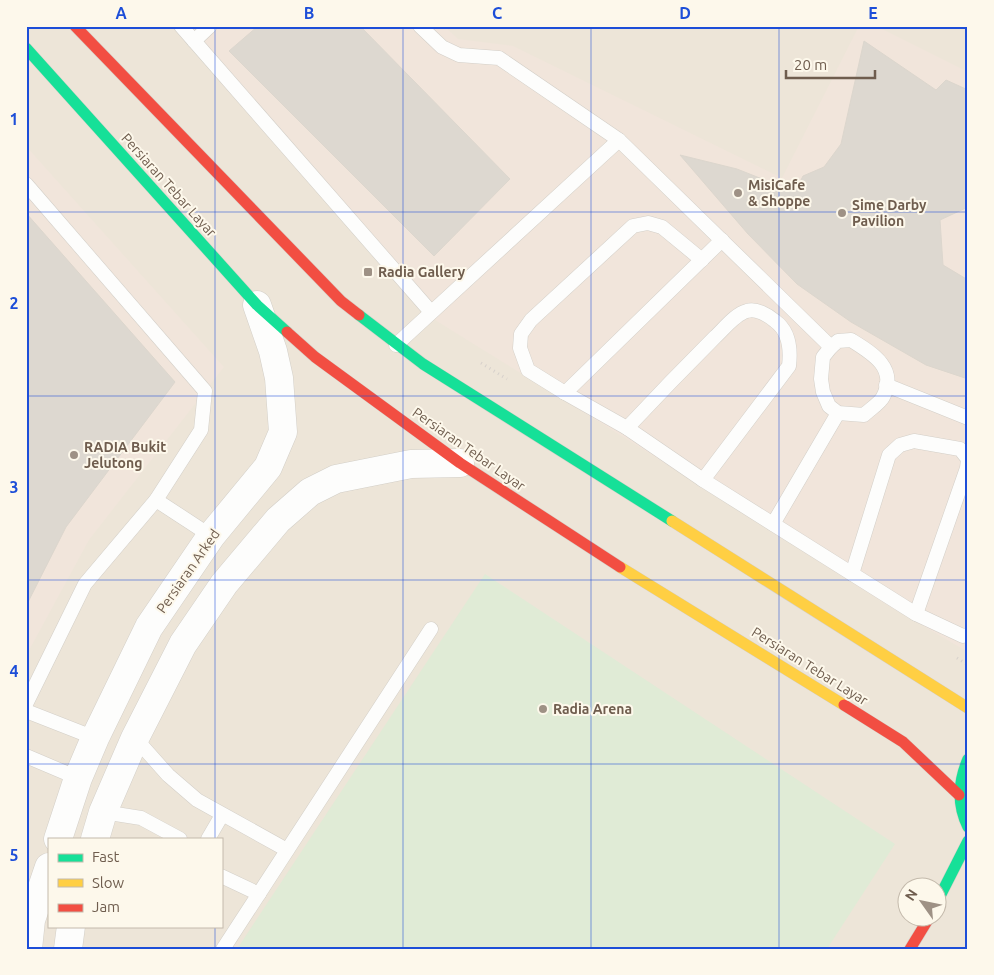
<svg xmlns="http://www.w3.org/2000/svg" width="994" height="975" font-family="Ubuntu,sans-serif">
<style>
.residential{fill:#ede5d8;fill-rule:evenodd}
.commercial{fill:#f1e5db}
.green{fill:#e0ebd6}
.building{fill:#ddd8d0;stroke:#dcd6cd}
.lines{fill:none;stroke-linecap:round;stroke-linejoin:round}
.lane-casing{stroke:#d3cfc8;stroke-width:15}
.street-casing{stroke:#d3cfc8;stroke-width:29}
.fast-casing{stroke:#d4cfc8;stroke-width:12}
.slow-casing{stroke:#d4cfc8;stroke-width:12}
.jam-casing{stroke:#d4cfc8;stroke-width:12}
.path{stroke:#d6d0cb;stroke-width:3;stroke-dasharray:1 4;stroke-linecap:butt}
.lane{stroke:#fdfdfc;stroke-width:14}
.street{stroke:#fdfdfc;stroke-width:28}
.fast{stroke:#16e098;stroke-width:11}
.slow{stroke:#ffcf43;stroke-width:11}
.jam{stroke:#f24e42;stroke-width:11}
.grid{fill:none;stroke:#1d4ed8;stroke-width:1;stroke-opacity:0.55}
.poi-dot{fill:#9e9185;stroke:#fdf8eb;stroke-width:2}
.labels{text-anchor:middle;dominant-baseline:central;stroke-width:4;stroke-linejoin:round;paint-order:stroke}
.street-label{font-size:14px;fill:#6f5d4e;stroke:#fdf8eb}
.poi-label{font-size:14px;font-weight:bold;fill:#6f5d4e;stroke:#fdf8eb;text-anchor:start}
.neatline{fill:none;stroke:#1d4ed8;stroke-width:2}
.grid-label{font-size:16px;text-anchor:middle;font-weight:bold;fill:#1d4ed8}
</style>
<rect width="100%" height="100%" fill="#f4f2ea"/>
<path class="residential" d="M26 26H968V949H26ZM49 839H221V926H49ZM906 888H936V918H906Z"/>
<g class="commercial">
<path d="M174 26H444L458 39 513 46 782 178 859 26H876L968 72V652L887 605 633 443 435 320Z"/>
<path d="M26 146 224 367 89 540 26 656Z"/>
</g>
<path class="green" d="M485 574 895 844 827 949H237Z"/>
<g class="building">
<path d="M258 26H360L510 179 434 256 229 51Z"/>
<path d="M864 41 936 90 946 80 968 90V207L940 220 943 265 968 280V379L926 365 851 322 797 284 748 234 680 155 737 169 795 192 803 176 824 167 841 144Z"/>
<path d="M26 213 175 382 66 527 26 606Z"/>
</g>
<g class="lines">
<g class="lane-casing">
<g id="lane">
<path d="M181 26 431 312"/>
<path d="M420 26 442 47 459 55 499 58 619 140 831 347"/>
<path d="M194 41 210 26"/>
<path d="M26 184 205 391 201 430 156 500 85 584 26 704"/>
<path d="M722 240 565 393 627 428 703 480 916 614 963 636 968 635"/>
<path d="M851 340C872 353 898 368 883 397 880 403 869 410 864 415L838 413 829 406 823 392 821 379 823 357 831 347 838 341Z"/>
<path d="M396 345 619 140"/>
<path d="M886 385 968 418"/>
<path d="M565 393 528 370 520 348 521 334 531 320 633 226 648 223 662 227 702 260"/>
<path d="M627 428C656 397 685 367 715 337 724 329 735 314 747 311 756 308 768 315 775 321 789 331 791 349 789 366L703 480"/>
<path d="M156 500 211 536"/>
<path d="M773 524 838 413"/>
<path d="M852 574 889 455 900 445 914 441 960 449 968 459 967 468 916 614"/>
<path d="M26 711 95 738"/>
<path d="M135 738 168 775 197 800 287 850"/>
<path d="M26 756 78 778"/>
<path d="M103 812 141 818 180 839"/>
<path d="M208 839 222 815"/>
<path d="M221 876 259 894"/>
<path d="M223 949 431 629"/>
</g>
</g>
<g class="street-casing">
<g id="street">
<path d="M58 839 78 778 95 738 149 627 211 536 268 467 283 432 279 378 273 351 257 305"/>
<path d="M95 839 103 812 135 738 183 644 224 584 278 520 310 492 336 479 411 464 460 463"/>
<path d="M28 949 31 920 49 867"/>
<path d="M68 949 71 926"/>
</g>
</g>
<g class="fast-casing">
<g id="fast">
<path d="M26 48 257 305 287 332"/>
<path d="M359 315 423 364 672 521"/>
<path d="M968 759C958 782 957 805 968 827"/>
<path d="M936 904 968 841"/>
</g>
</g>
<g class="slow-casing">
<g id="slow">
<path d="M672 521 968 708"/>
<path d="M620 567 844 705"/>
</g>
</g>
<g class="jam-casing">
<g id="jam">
<path d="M75 26 341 301 359 315"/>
<path d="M287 332 315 357 460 463 620 567"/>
<path d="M844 705 903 742 959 795"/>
<path d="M910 949 929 918"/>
</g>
</g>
<g class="path">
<path d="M481 363 507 379"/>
<path d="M957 658 968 665"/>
</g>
<use href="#lane" class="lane"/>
<use href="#street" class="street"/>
<use href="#fast" class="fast"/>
<use href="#slow" class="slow"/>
<use href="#jam" class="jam"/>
</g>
<path class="grid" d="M215 26V839M403 26V949M591 26V949M779 26V949M26 212H968M26 396H968M26 580H968M26 764H968M215 926V949"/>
<g class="poi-dot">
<circle cx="738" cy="193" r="5"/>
<circle cx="842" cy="213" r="5"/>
<rect x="363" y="267" width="10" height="10" rx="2.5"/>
<circle cx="74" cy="455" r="5"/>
<circle cx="543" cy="709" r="5"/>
</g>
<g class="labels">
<g class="street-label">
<text transform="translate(169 185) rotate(48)">Persiaran Tebar Layar</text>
<text transform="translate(469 449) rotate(35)">Persiaran Tebar Layar</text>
<text transform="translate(188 571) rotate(-55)">Persiaran Arked</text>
<text transform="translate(810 666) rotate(32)">Persiaran Tebar Layar</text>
</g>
<g class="poi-label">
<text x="748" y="185">MisiCafe<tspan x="748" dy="16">&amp; Shoppe</tspan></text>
<text x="852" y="205">Sime Darby<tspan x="852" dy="16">Pavilion</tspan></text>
<text x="378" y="272">Radia Gallery</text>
<text x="84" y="447">RADIA Bukit<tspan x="84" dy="16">Jelutong</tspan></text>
<text x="553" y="709">Radia Arena</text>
</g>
</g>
<rect width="994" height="975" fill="none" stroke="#fdf8eb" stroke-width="55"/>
<rect x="48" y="838" width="175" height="90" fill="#fdf8eb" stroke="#c4baac"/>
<rect x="58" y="854" width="25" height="8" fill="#16e098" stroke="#c4baac"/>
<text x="92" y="862" font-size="15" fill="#6f5d4e">Fast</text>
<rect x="58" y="879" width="25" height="8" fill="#ffcf43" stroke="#c4baac"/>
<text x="92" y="888" font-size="15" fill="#6f5d4e">Slow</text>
<rect x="58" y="904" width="25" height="8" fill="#f24e42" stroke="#c4baac"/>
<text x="92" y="912" font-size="15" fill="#6f5d4e">Jam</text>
<g transform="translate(922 902) rotate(303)"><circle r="24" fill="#fdf8eb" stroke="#c4baac"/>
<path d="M0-4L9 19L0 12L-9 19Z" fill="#9e9185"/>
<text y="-8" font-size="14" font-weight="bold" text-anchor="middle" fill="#6f5d4e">N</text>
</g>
<path d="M786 70v8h89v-8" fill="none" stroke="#6f5d4e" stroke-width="2.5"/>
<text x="794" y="70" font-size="15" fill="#6f5d4e" stroke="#fdf8eb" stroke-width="4" paint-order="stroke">20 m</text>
<rect x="28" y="28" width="938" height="920" class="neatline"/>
<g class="grid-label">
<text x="121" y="19">A</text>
<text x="309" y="19">B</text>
<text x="497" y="19">C</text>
<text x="685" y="19">D</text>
<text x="873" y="19">E</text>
<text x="14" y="125">1</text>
<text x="14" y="309">2</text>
<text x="14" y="493">3</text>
<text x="14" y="677">4</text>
<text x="14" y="861">5</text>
</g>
</svg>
